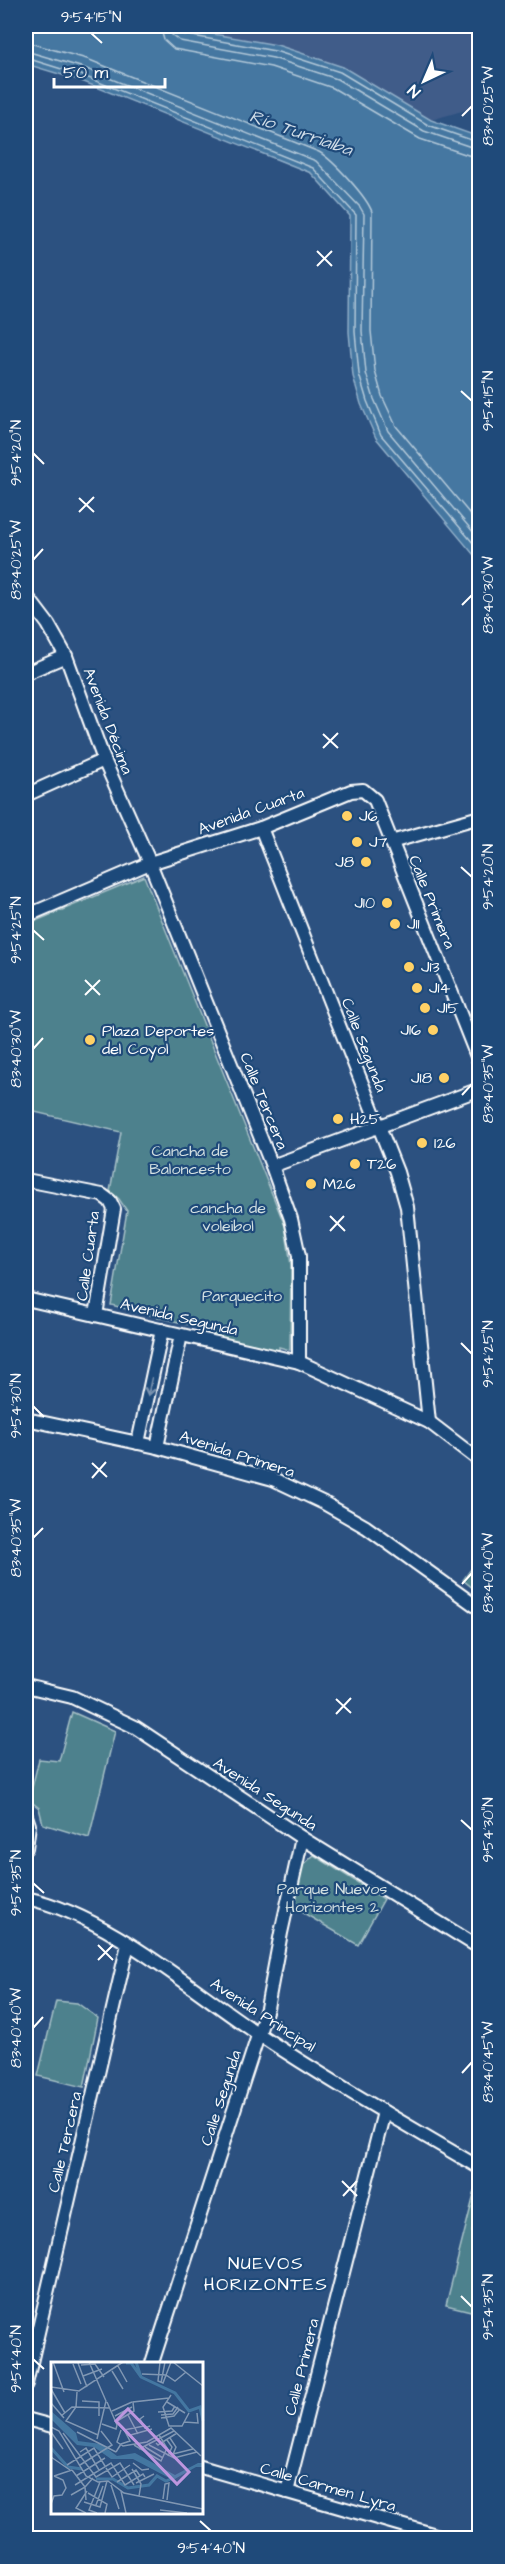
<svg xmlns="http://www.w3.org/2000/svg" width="505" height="2564" font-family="'Architects Daughter',sans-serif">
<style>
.built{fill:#405c89}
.green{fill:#4e818d;stroke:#a6c0c6;stroke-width:1.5}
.water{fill:#4477a1;stroke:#8fadc7;stroke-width:1.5}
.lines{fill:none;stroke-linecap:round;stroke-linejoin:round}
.shore{stroke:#b4c9d9;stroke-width:1.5}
.street-casing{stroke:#fff;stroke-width:16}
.street{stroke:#1f4a7a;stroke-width:12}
.oneway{stroke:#7992af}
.ticks{fill:none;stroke:#fff;stroke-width:2}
.poi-dot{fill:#ffd166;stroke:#1f4a7a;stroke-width:2}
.labels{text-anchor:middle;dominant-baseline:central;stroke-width:4.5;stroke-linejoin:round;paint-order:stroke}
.street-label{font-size:16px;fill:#fff;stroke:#1f4a7a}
.poi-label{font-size:16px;fill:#fff;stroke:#1f4a7a;text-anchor:start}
.park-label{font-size:16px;fill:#d3e0e2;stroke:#1f4a7a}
.water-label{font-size:18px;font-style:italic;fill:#d0dde8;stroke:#1f4a7a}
.neighbourhood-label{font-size:18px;letter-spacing:1.5px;fill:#fff;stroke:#1f4a7a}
.inset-river{fill:none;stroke:#4477a1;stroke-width:3}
.inset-road{fill:none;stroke:#8097b3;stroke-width:1.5}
.view{fill:#bd96df;fill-opacity:0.15;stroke:#bd96df;stroke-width:3}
.inset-edge{fill:none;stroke:#fff;stroke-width:3}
.neatline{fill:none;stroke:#fff;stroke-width:2}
.ticks-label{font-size:15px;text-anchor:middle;fill:#fff}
</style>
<rect width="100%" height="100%" fill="#2c5180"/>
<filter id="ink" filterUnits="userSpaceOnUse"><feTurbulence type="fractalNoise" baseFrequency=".0167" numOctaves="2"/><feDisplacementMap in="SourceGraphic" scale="12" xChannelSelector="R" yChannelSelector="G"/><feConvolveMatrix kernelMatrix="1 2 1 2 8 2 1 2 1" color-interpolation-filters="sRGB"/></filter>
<g filter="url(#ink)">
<path class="built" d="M167 26H479V106L431 120 343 67 277 45Z"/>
<g class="green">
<path d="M144 876 285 1226 291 1265 290 1350 279 1347V1353L206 1337V1329L111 1305 127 1211 119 1199 110 1191 121 1132 26 1110V925Z"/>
<path d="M479 1558V1593L463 1580Z"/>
<path d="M72 1712 115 1731 89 1838 43 1824 39 1808 29 1800 39 1759 59 1761Z"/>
<path d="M314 1855 384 1899 358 1945 295 1908 301 1867Z"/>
<path d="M56 2001 77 2003 98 2018 84 2087 38 2076Z"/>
<path d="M479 2175V2204L472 2232 479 2235V2313L446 2305Z"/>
</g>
<path class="water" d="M26 26H167L277 45 343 67 431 120 479 137V561L376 438 361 404 353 376 349 332 350 216 311 173 79 80 26 64Z"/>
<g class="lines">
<g class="shore">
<path d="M160 26 164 40 174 49 271 67 333 88 420 139 480 159"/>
<path d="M169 26 172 35 180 41 273 58 337 79 424 131 480 150"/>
<path d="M177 26 178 31 182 34 275 51 340 72 428 125 480 143"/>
<path d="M26 42 87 59 319 152C333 160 367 197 372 212L371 331 375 371 382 396 396 426 480 526"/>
<path d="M26 51 84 68 316 161 360 207 364 214 362 331 366 373 374 399 388 431 480 540"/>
<path d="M26 58 81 75 313 168 356 215 355 332 359 374 367 401 381 435 480 551"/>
</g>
<g class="street-casing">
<g id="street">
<path d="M26 595 48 624 66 656 104 760 150 863 272 1166 291 1219 299 1256V1362"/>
<path d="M26 673 66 656"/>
<path d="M26 795 104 760"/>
<path d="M261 828 397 1172 407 1207 429 1422"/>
<path d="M391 842 480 817"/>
<path d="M26 916 150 863 261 828 351 791 363 790 375 800 480 1064"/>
<path d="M272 1166 480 1089"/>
<path d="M26 1180 102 1195 110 1201 114 1209 96 1315"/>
<path d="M26 1299 299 1362 429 1422 480 1461"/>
<path d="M26 1419 157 1447 273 1479 324 1503 366 1527 480 1609"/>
<path d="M138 1443 162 1330"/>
<path d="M157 1447 181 1335"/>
<path d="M26 1686 72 1697 135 1727 302 1838 480 1948"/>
<path d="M26 1816 29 1825 26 1848"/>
<path d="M26 1898C107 1915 188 1987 257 2033 329 2081 405 2124 480 2168"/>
<path d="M152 2363 267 2008 281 1933 302 1838"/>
<path d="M26 2384 128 1944"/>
<path d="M26 2419 52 2426"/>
<path d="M201 2467 446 2538"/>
<path d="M287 2492 384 2112"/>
<path d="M477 2538 480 2535"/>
</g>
</g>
<use href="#street" class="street"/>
</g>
<defs><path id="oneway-shaft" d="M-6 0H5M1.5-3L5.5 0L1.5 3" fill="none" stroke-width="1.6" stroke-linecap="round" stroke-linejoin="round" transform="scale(1.5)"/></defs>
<use class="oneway" href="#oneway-shaft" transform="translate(150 1387) rotate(102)"/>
</g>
<path class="ticks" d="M91 33 102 43M462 116 472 106M317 251 332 266M317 266 332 251M461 391 472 401M33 453 44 464M79 498 94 512M79 512 94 497M33 560 43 549M462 605 472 595M323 734 338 748M323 748 338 733M461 867 472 877M33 930 44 940M85 980 100 995M85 995 100 980M33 1049 43 1038M462 1095 472 1084M330 1216 345 1231M330 1231 344 1216M461 1343 472 1354M33 1406 44 1417M92 1463 107 1477M92 1478 106 1462M33 1538 43 1528M462 1584 472 1573M336 1699 351 1713M336 1714 351 1698M461 1820 472 1830M33 1883 44 1893M98 1945 113 1960M98 1960 113 1945M33 2028 43 2017M462 2073 472 2062M342 2181 357 2196M343 2196 357 2181M461 2296 472 2307M33 2359 44 2369M200 2521 211 2531"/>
<g class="poi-dot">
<circle cx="347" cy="816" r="6"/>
<circle cx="357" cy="842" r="6"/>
<circle cx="366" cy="862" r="6"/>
<circle cx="387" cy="903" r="6"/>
<circle cx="395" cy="924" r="6"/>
<circle cx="409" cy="967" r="6"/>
<circle cx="417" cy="988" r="6"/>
<circle cx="425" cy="1008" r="6"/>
<circle cx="433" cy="1030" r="6"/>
<circle cx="90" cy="1040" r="6"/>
<circle cx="444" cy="1078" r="6"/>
<circle cx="338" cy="1119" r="6"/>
<circle cx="422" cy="1143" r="6"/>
<circle cx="355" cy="1164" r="6"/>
<circle cx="311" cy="1184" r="6"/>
</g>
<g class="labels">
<g class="street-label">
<text transform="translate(108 721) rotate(69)">Avenida Décima</text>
<text transform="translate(251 811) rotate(-20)">Avenida Cuarta</text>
<text transform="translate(432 902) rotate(68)">Calle Primera</text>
<text transform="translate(364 1045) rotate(69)">Calle Segunda</text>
<text transform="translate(264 1101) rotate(68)">Calle Tercera</text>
<text transform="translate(88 1256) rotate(-82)">Calle Cuarta</text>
<text transform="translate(179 1317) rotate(13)">Avenida Segunda</text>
<text transform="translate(237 1454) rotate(18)">Avenida Primera</text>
<text transform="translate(265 1794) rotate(33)">Avenida Segunda</text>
<text transform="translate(263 2015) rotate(33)">Avenida Principal</text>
<text transform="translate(221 2098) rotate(-72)">Calle Segunda</text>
<text transform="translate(65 2142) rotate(-77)">Calle Tercera</text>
<text transform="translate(302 2367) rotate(-76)">Calle Primera</text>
<text transform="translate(328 2487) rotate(16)">Calle Carmen Lyra</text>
</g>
<g class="poi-label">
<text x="359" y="816">J6</text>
<text x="369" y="842">J7</text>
<text x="354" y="862" text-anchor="end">J8</text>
<text x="375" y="903" text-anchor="end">J10</text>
<text x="407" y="924">J11</text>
<text x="421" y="967">J13</text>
<text x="429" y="988">J14</text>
<text x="437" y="1008">J15</text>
<text x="421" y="1030" text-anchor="end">J16</text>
<text x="102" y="1031">Plaza Deportes<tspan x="102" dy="18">del Coyol</tspan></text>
<text x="432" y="1078" text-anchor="end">J18</text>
<text x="350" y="1119">H25</text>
<text x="434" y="1143">I26</text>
<text x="367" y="1164">T26</text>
<text x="323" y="1184">M26</text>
</g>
<g class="park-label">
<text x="190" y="1151">Cancha de<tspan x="190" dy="18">Baloncesto</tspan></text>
<text x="228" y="1208">cancha de<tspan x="228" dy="18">voleibol</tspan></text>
<text x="242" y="1296">Parquecito</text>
<text x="332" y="1889">Parque Nuevos<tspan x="332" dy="18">Horizontes 2</tspan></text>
</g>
<g class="water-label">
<text transform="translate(301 133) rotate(19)">Río Turrialba</text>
</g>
<g class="neighbourhood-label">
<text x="266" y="2263">NUEVOS<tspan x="266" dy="21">HORIZONTES</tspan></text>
</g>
</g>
<g transform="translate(51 2362)">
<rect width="152" height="152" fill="#2c5180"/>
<path d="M0 49 25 71 27 79 50 82 66 94 84 91 124 113 147 101H151V105H145L122 118 82 97H60L43 85 26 83 0 57Z" fill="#4477a1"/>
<path class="inset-river" d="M85 0 90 15 124 31 138 49 149 45 152 59M75 1H80L90 15M0 86 17 105 31 107M45 117H62L77 126 98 123 106 114 115 119 124 115"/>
<path class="inset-road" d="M2 0 13 30M38 0 55 39 46 77M109 0 107 19 112 21 120 0M122 0 152 24M27 1 36 25M22 2 30 22M30 3 44 2 53 15M67 4 76 20M61 9 72 27M91 12 115 13 124 19 135 10M32 14 51 7M110 21 114 0M0 25 28 29 72 0M0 27 14 51M26 30 25 45 15 59 47 73M120 33 112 45 118 64H131L138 51M31 39 48 40V54M116 40 134 51M0 41 13 56M61 49 81 40M107 50 121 49 124 44M77 53 87 72M110 53 122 52 127 45M10 54 21 45 59 46M64 54 81 45M93 54 89 57 94 66 99 64M110 56 123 54 129 47M66 59 83 49 82 40 118 36M133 60 147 61 146 51M51 62 65 67 66 63 56 40M0 65 8 69 35 114 47 120 57 119 73 131 152 147M70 68 66 80 72 84 96 80 120 66 150 94M73 68 93 64M0 70 12 87M26 70 65 90M12 71 45 115 69 101 83 123M76 74 101 67M119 76 125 85 121 95M116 78 121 85 117 94M105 81 107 83 126 71M83 83 110 99 116 86 108 73M98 83 123 96 146 90M94 85 112 96M88 87 123 69M29 90 35 86 48 108M65 90 70 82 79 79 71 64M122 92 142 87M0 95 19 108M82 101 91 108 98 107M16 103 43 86 54 104M29 103 61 83 50 69M55 106 61 115 79 103M81 107 90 122 88 134M21 108 34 125 42 116M3 114 21 108M25 114 54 96M66 120 85 108 89 114M85 121 103 112M24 123 60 101 74 123 92 112 94 115M60 123 68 147M70 129 75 151M37 131 56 142 54 151M20 133 34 125 35 138M112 137 114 122 118 121 116 138M33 140 49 145 56 119M0 142 3 134 11 133 15 126 12 118 3 114M45 143 52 124M109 148 136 151M35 151 25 146 36 129M46 151 38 148 49 120"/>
<path class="view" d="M77 47 138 110 126 122 65 59Z"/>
<rect width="152" height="152" class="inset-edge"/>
</g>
<rect width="505" height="2564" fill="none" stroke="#1f4a7a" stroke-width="66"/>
<g transform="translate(424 81) rotate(224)" stroke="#1f4a7a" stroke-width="4.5" paint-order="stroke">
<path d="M0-4.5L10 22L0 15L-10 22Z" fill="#ffffff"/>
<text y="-9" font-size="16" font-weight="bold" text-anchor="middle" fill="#ffffff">N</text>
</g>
<path d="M54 78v9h111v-9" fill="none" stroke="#ffffff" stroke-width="3"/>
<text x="63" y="78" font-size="18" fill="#ffffff" stroke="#1f4a7a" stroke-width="4.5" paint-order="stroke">50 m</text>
<rect x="33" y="33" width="439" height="2498" class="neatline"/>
<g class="ticks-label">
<text x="91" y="22">9°54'15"N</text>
<text transform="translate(488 106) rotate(-90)" y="5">83°40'25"W</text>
<text transform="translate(488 401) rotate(-90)" y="5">9°54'15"N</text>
<text transform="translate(16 453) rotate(-90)" y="5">9°54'20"N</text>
<text transform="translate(16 560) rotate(-90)" y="5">83°40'25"W</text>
<text transform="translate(488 595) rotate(-90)" y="5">83°40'30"W</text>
<text transform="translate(488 877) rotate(-90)" y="5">9°54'20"N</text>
<text transform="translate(16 930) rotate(-90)" y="5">9°54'25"N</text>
<text transform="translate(16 1049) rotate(-90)" y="5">83°40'30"W</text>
<text transform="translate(488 1084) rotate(-90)" y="5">83°40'35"W</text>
<text transform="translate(488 1354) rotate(-90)" y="5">9°54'25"N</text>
<text transform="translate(16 1406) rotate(-90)" y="5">9°54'30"N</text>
<text transform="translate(16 1538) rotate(-90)" y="5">83°40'35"W</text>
<text transform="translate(488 1573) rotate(-90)" y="5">83°40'40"W</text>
<text transform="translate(488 1830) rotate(-90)" y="5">9°54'30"N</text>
<text transform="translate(16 1883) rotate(-90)" y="5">9°54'35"N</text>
<text transform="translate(16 2028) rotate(-90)" y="5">83°40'40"W</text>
<text transform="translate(488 2062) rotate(-90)" y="5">83°40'45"W</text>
<text transform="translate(488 2307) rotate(-90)" y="5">9°54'35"N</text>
<text transform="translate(16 2359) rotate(-90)" y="5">9°54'40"N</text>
<text x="211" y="2553">9°54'40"N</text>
</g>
</svg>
